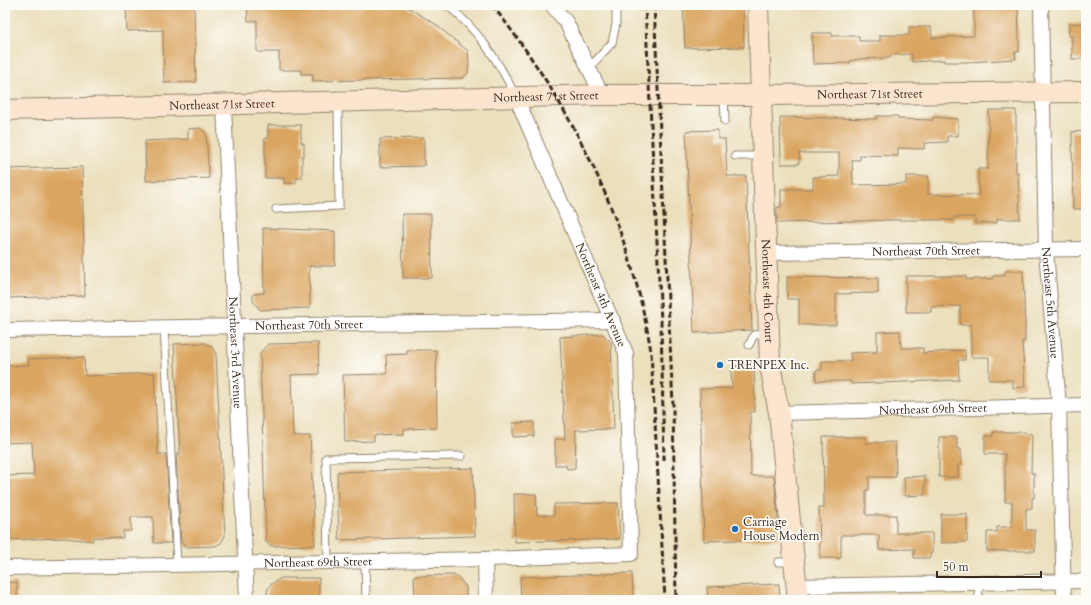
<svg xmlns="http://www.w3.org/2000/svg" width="1091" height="605" font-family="Cardo,serif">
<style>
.building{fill:#daa561}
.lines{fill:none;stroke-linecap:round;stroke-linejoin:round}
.lane-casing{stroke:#93846d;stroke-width:9}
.street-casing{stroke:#93846d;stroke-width:16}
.secondary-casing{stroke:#93846d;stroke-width:22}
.lane{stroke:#fff;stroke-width:7}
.street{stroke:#fff;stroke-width:14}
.secondary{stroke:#fbe5cf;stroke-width:20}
.rail{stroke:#3b2a1e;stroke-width:3;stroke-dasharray:6 3;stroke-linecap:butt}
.poi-dot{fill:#1f6fb2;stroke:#fdfcf7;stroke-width:1.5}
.labels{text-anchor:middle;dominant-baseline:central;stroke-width:3.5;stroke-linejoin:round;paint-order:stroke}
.street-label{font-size:12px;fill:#3b2a1e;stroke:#fdfcf7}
.poi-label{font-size:12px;fill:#3b2a1e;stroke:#fdfcf7;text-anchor:start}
</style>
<rect width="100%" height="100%" fill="#fdfcf7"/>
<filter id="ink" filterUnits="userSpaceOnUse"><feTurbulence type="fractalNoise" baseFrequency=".025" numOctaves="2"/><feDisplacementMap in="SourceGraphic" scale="8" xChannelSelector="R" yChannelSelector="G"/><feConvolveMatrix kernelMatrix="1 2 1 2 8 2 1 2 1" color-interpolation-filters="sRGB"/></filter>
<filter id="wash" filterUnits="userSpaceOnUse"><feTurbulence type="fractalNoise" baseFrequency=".012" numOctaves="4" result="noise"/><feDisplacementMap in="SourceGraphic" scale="16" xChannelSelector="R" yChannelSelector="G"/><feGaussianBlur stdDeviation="0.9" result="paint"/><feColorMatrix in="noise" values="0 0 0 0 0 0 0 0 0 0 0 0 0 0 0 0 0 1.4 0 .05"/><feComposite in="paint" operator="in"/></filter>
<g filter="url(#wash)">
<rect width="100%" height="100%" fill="#ebdfbc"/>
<g id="blocks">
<g class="building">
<path d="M126 5H194L196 82 164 83 163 30 127 31Z"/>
<path d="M247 5H404L435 24 468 51 469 62 468 73 463 78 313 81V74H301V70H279V52H257V21H248Z"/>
<path d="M683 5H743L744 47 685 48Z"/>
<path d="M974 5H1018L1019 38V52H1015L1016 59 968 62H944V60L912 62V54L890 55V58L859 59 850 61V63L813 64 812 33H832V36H859V41H880V35H909V27H931L932 38 974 36Z"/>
<path d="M1086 23V59H1072V36H1069V24Z"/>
<path d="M989 110H1016V173H1018L1020 219H997V223H975V217H954V220H892L777 223V207H781V189H813V177L839 176V153H799V164H781L780 117 877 119V116H898V119L933 120V117L958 119V136H947V142L925 143 924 149 898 148V156L860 155V160H852L853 185 906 184V176H928V194L979 195 978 169H988Z"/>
<path d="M268 125H301V143H304V156H302V178H296V183H284V178H265V138H268Z"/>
<path d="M200 128 206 133 209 178 146 181 145 141 188 139V129Z"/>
<path d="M718 130V139H725L727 176H746L752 330 694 333 686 131Z"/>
<path d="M1086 131V209H1073L1072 132Z"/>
<path d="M424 138V166L380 167V139Z"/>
<path d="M82 167 85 296 5 298V169Z"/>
<path d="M402 214H431L432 278H403Z"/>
<path d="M263 228 335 231V266H309L310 308 260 310 253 301V294L264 293Z"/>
<path d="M1005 271H1023L1025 324V341H1022L1025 387 1013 388V380H989V357H971V325H960V306L931 307V312H906V276H966V279H993V276H1005Z"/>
<path d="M787 277 878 278V293L836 294V325H799V299H787Z"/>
<path d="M900 331 901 348H923V353L965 350V360H958L959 380 851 384V381H816V370H822V361H851L850 353 877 352V332Z"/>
<path d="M603 334 611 342 614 429 576 430 575 468 567 469 566 465H555V439H565L560 337Z"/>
<path d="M205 343 212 347 216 354 225 536 221 543 215 546 184 547V543H181L176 454H180L174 344Z"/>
<path d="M318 343 319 374 291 375 293 436H310L315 545 271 546 266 542 260 353 268 344Z"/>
<path d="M407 350H436L437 428 404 429V434L374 435V441L345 442 343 375 387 374 386 355 407 354Z"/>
<path d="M84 357 85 376 154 373 158 454H166L171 543H154L153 517H131V531H123V538L93 537V541L64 538 5 540V476L34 475 32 442 5 443V366L29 365 28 359Z"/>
<path d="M739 361H754L755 412H750L751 476H774L780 539 704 541 700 389 732 388 731 367H739Z"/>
<path d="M534 422V436L513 437V423Z"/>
<path d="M993 432H1025V434H1032L1031 473H1034V498H1032V509H1026V530H1035V551H987V532H997V527H1012V502H1005V454H985V436H993Z"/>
<path d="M823 437H866V443L895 442 896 477H869V490H866V515H896V533H932V553L930 554V558H914V549L879 550V535H841V558H820L819 508H824Z"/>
<path d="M939 437H957V449H961V465H958V477H939Z"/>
<path d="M473 468 475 536 339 540 337 472Z"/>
<path d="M925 476V495L905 496 904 477Z"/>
<path d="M514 494H536L537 515H554V504L618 503 620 539 515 542Z"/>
<path d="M941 514H967V542L941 543Z"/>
<path d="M632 573 633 600H521L520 577Z"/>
<path d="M454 575 459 578 466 587V600H415L414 576Z"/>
<path d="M281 578H319V600H268L267 591 270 585Z"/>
<path d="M17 582V600H5V583Z"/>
<path d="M779 584 780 600H708L707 587Z"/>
</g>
</g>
</g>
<g filter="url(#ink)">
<use href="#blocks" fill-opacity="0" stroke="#93846d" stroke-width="1"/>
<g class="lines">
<g class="lane-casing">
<g id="lane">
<path d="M447 5C478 30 498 60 515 95"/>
<path d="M589 68 612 43 616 24V5"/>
<path d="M724 95 725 121"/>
<path d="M735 156H762"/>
<path d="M276 209 339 206 338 103"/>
<path d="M164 327 177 564"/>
<path d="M749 345 754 335 768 332"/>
<path d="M328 561 326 458 462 456"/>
<path d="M365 561 366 600"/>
<path d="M778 562H792"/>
<path d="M978 583 979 600"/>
</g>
</g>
<g class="street-casing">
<g id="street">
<path d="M552 5 566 22 602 95"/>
<path id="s1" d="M1041 5 1046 251 1059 406 1064 600"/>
<path id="s2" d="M224 106 247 600"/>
<path id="s3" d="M766 253 1086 249"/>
<path id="s4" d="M5 330 613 320"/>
<path id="s5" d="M779 413 1086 405"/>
<path d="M485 559 486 600"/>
<path id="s6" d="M5 568 485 559 631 554 626 353 516 97"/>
<path d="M797 586 1086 581"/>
</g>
</g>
<g class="secondary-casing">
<g id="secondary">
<path id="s7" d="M758 5 770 365 779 413 798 600"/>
<path id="s8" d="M5 110 602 95H760L1086 92"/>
</g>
</g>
<use href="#lane" class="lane"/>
<use href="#street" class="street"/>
<use href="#secondary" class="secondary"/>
<g class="rail">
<path d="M492 5C572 105 631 225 651 352L665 600"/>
<path d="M645 5 661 321 664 460"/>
<path d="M654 5 673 405 676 600"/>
</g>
</g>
</g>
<g class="poi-dot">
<circle cx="720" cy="365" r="4"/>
<circle cx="735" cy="529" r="4"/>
</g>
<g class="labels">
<g class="street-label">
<text stroke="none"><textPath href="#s8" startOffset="865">Northeast 71st Street</textPath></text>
<text stroke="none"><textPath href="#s8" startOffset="541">Northeast 71st Street</textPath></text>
<text stroke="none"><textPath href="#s8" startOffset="217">Northeast 71st Street</textPath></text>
<text stroke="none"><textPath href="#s3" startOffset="160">Northeast 70th Street</textPath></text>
<text stroke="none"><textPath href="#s7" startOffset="286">Northeast 4th Court</textPath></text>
<text transform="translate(601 295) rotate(67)">Northeast 4th Avenue</text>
<text stroke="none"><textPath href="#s1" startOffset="298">Northeast 5th Avenue</textPath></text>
<text stroke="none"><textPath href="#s4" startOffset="304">Northeast 70th Street</textPath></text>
<text stroke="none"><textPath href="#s2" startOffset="247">Northeast 3rd Avenue</textPath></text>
<text stroke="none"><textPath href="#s5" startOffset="154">Northeast 69th Street</textPath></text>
<text stroke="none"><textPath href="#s6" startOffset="313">Northeast 69th Street</textPath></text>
</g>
<g class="poi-label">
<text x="728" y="365">TRENPEX Inc.</text>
<text x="743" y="522">Carriage<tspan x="743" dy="14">House Modern</tspan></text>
</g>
</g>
<rect width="1091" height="605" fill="none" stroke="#fdfcf7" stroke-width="20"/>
<path d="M937 571v6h104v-6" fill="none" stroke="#3b2a1e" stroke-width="2"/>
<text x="943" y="571" font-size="12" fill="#3b2a1e" stroke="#fdfcf7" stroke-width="3" paint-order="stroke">50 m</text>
</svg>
